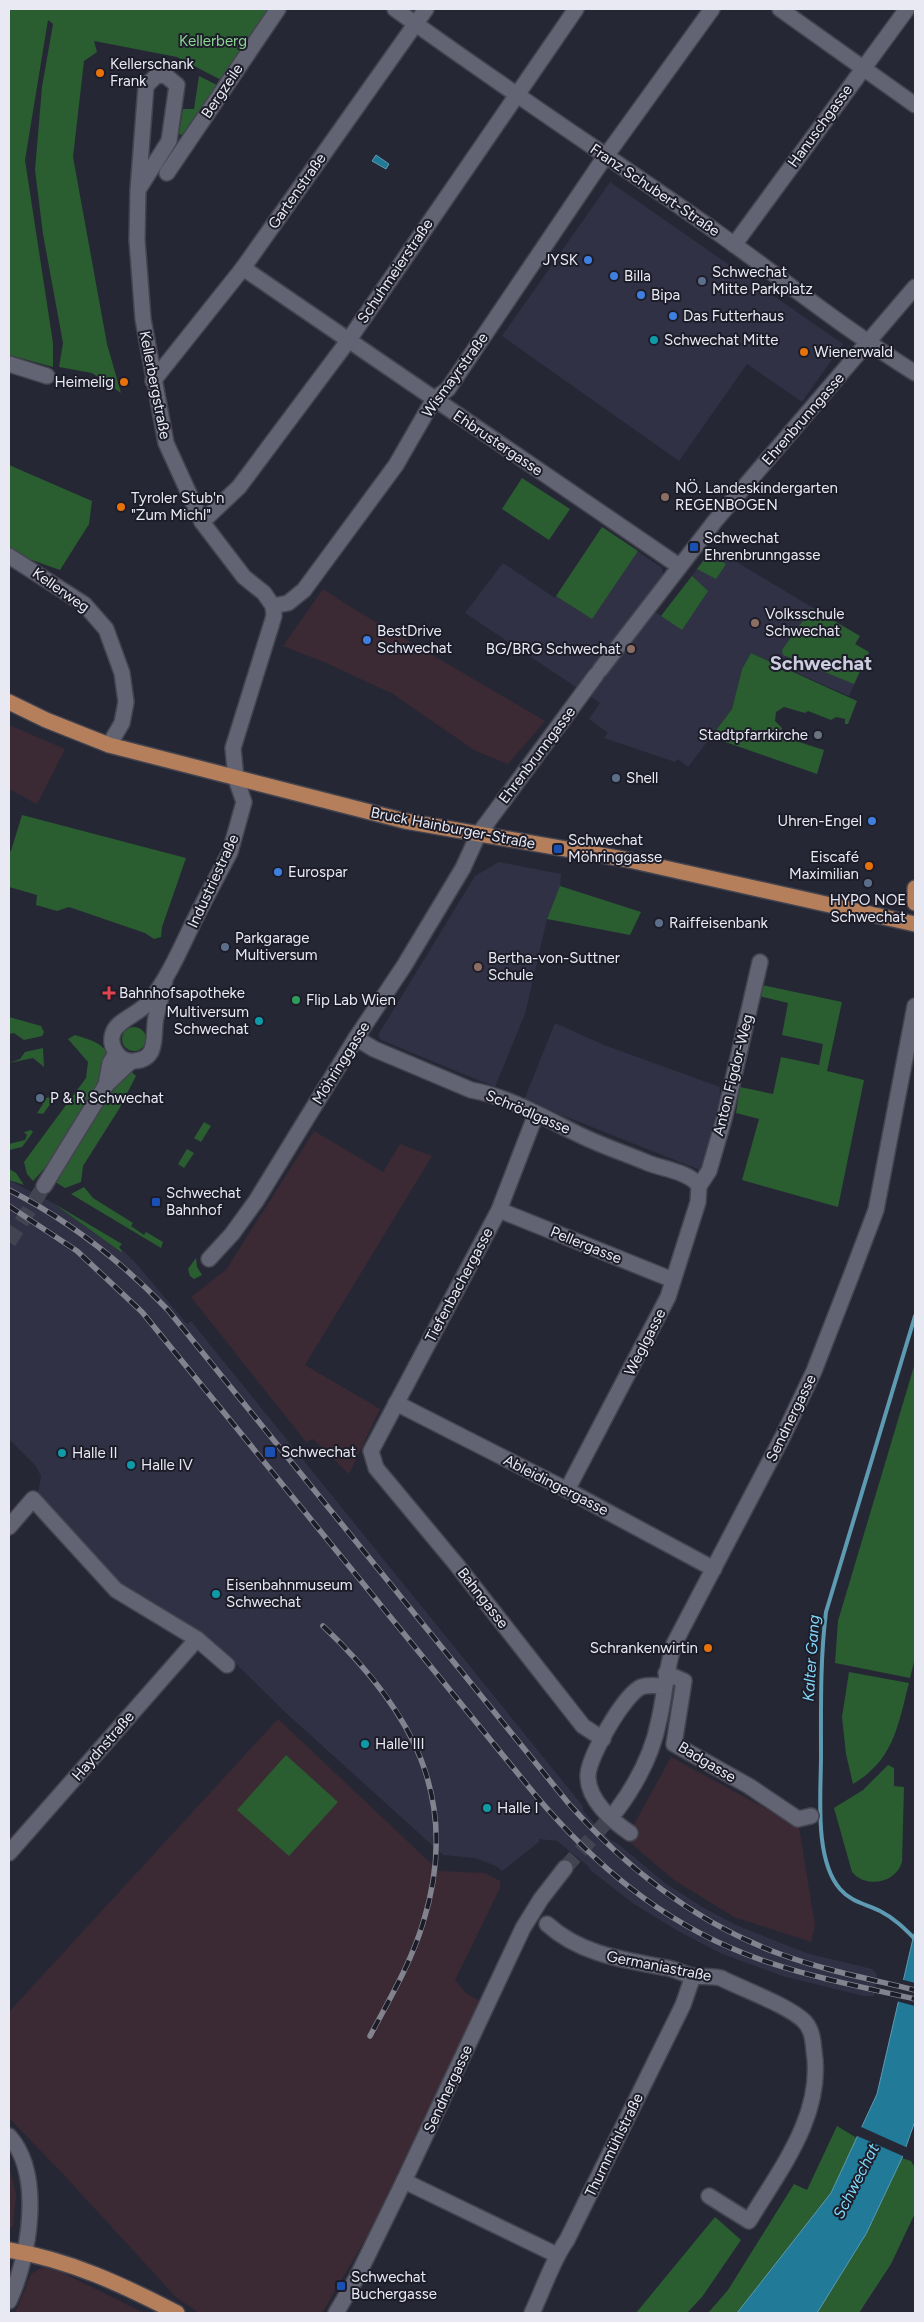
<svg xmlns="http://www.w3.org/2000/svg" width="924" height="2322" font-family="Figtree,sans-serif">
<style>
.built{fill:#303144}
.industrial{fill:#3b2a33}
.green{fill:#2a5d30}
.water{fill:#217a97;stroke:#5d9bb2}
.pier{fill:#262735}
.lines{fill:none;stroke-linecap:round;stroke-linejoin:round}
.stream{stroke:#5d9bb2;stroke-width:4}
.minor-tunnel{stroke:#434451;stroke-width:15;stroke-dasharray:15 8;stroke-linecap:butt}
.minor-casing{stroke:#43444f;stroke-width:18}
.major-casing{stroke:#43444f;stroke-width:18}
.minor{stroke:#626373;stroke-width:15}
.major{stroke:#b67f5b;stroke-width:15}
.rail-casing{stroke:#82838f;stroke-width:5.5}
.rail{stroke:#1d1d2a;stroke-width:4;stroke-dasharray:11;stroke-linecap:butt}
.food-dot{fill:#e8710a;stroke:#1d1d2a;stroke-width:2}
.shop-dot{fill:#3f7fe0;stroke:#1d1d2a;stroke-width:2}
.service-dot{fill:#5c6f8a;stroke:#1d1d2a;stroke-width:2}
.culture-dot{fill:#0f9aa8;stroke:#1d1d2a;stroke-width:2}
.education-dot{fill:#8d6e63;stroke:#1d1d2a;stroke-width:2}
.transit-dot{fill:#1a4fb4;stroke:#1d1d2a;stroke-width:2}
.worship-dot{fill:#6b7280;stroke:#1d1d2a;stroke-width:2}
.health-dot{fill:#e0444e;stroke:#1d1d2a;stroke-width:2}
.leisure-dot{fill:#2e9e5b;stroke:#1d1d2a;stroke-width:2}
.labels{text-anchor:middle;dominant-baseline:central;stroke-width:4;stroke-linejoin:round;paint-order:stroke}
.park-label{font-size:15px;fill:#8cd792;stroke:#1d1d2a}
.poi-label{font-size:15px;fill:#e8e9f2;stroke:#1d1d2a;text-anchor:start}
.street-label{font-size:15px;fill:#e8e9f2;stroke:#1d1d2a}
.water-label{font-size:16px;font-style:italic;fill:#80d8fa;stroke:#1d1d2a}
.district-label{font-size:20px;font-weight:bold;fill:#cbccde;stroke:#1d1d2a}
</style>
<rect width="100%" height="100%" fill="#262735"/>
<g class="built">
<path d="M610 182 843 344 802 402 747 364 679 461 502 336Z"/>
<path d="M602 527 662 568 663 575 641 603 661 616 713 548 860 636 855 644 869 652 849 696 751 653 742 669 732 709 688 767 678 759 675 762 604 738 608 733 589 719 600 703 465 613 503 563 555 598Z"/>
<path d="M499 862 561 874 560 889 547 919 525 1014 495 1087 381 1040 378 1035 475 876Z"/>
<path d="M555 1023 604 1045 720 1087 719 1103 700 1170 524 1100Z"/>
<path d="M9 1180 53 1203 121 1252 119 1247 134 1261 187 1324 191 1321 582 1805 584 1812 610 1840 617 1843 665 1883 702 1907 736 1925 806 1953 872 1969 877 1974 874 1996H864L782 1976 720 1953 678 1931 634 1904 590 1870 588 1866 557 1841 539 1839V1842L502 1871 496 1866 475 1858 443 1855 285 1712 224 1652 184 1622 168 1615 124 1588 37 1499 41 1476 35 1465 9 1439Z"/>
</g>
<g class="industrial">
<path d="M323 589 354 609 545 721 508 764 474 750 393 694 324 662 283 646Z"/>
<path d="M9 725 65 749 37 804 9 789Z"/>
<path d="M314 1131 383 1172 400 1144 432 1156 305 1365 380 1409 349 1474 313 1439 306 1442 191 1297 226 1270Z"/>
<path d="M278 1719 439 1871 485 1873 500 1881V1888L455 1980 468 1995 480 2001 369 2233 322 2313H199L176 2297 63 2174 9 2118V2012Z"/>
<path d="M671 1757 799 1827 815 1925 811 1942 734 1917 674 1880 626 1839Z"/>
<path d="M9 2164 16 2195 13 2226 9 2229Z"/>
<path d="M43 2267 63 2273 144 2313H15L31 2274Z"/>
</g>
<g class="green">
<path d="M9 9H274L223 81 177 57 94 41 97 52 84 61 73 157 107 344 121 393 92 373 59 367 63 343 43 234 35 170 42 87 53 24 48 20 25 160 53 343V367L9 355Z"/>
<path d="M199 76 217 85 182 135 179 134 183 109H194Z"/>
<path d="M9 465 92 501 89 524 60 570 9 552Z"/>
<path d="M522 478 570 509 549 540 502 509Z"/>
<path d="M602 527 638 551 592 619 556 596Z"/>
<path d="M709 553 726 564 716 579 697 569Z"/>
<path d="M692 576 708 591 682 630 661 616Z"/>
<path d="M812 608 860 636 855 644 869 652 854 684 783 655 782 650Z"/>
<path d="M751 653 857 701 848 724H845V719L836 717 831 720 808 711 805 713 784 707 776 712 775 721 782 728 780 736 824 750 817 774 711 737 732 709 742 669Z"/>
<path d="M22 815 186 858 162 927 161 937 154 939 145 933 69 907 57 911 36 905 37 895 9 887V850L11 851Z"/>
<path d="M560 886 641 912 630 935 547 919Z"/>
<path d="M762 985 842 1002 827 1071 864 1080 838 1207 742 1180 759 1119 736 1113 740 1087 773 1094 781 1057 819 1065 823 1044 782 1035 788 1003 759 996Z"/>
<path d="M9 1017 41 1026 44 1032 42 1036 24 1040 14 1033 9 1034Z"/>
<circle cx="134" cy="1039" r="12"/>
<path d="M75 1035C87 1039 106 1043 108 1057 95 1098 63 1150 33 1181L27 1174 24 1162 86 1078 88 1062 68 1039Z"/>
<path d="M43 1048 44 1067 33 1058 9 1063 20 1059 25 1052Z"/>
<path d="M130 1070 136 1076 119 1109 83 1166 81 1182 65 1188 54 1181 124 1074Z"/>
<path d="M56 1096 43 1114 37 1113 43 1104 40 1099Z"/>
<path d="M204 1122 211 1126 201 1142 194 1138Z"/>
<path d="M31 1130 33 1132 22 1147 9 1150V1144L25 1140 27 1135 24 1132Z"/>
<path d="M187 1149 194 1153 184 1168 178 1164Z"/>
<path d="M9 1169 16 1173 24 1185 9 1180Z"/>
<path d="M84 1187 93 1198 133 1223 131 1226 144 1235 146 1232 163 1242 161 1248 71 1194Z"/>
<path d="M53 1203 122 1244 119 1247 122 1251 121 1252Z"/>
<path d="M196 1258 197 1267 202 1275 194 1279 190 1276 188 1269Z"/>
<path d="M915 1363V1658L910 1678 835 1663 838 1621Z"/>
<path d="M849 1672 909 1683C898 1725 894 1760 853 1784L846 1754 842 1717Z"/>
<path d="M286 1755 338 1802 289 1856 237 1810Z"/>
<path d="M888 1765 894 1768V1786L904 1787 902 1862C896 1883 866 1889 852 1872L834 1808 863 1790Z"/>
<path d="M837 2126 857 2138 831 2193 737 2313H708L728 2290 794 2184 807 2190Z"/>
<path d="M902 2158 911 2161 915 2168V2213L891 2264 859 2313H817L866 2234Z"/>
<path d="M715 2217 741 2240 702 2297 687 2313H636Z"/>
</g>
<g class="water">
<path d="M376 155 389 164 386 169 372 161Z"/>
<path d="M915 1930V2121L902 2158 866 2234 817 2313H737L831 2193 877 2094Z"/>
</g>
<g class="pier">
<path d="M900 1979 915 1983V2006L896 2001Z"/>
<path d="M859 2126 908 2148 905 2157 855 2135Z"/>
</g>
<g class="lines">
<path class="stream" d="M915 1316 826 1612C820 1660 821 1708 821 1756 821 1794 814 1859 840 1889 851 1902 866 1904 880 1911 894 1918 904 1928 915 1939"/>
<g class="minor-tunnel">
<path d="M9 1242 44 1186"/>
<path d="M565 1868 617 1810"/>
</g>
<g class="minor-casing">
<g id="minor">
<path d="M395 9C501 86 611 158 718 233 784 280 846 330 915 373"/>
<path d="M780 9 915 105"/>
<path d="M167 173 278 9"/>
<path d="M138 190 169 141 177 85 165 75 156 76 146 86 138 190 137 240 143 319 166 443 202 522 244 577 264 593 273 606"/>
<path d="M734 245 907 9"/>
<path d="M243 268 679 566"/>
<path d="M9 364 47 376"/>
<path d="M153 381 243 268 426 9"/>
<path d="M202 522 239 487 348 341 576 9"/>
<path d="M9 556 84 604 106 629 122 673 126 702 122 723 109 745"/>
<path d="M273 606 288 603 304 590 396 465 434 399 448 389 598 167 712 9"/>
<path d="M600 670 715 521 915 287"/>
<path d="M165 980C162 993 159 1005 156 1017 152 1035 160 1059 134 1061 120 1063 108 1047 113 1033 117 1020 139 1014 149 1002 168 978 180 950 193 923 205 899 218 875 230 852L244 802 236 779 233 748 274 616 273 606"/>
<path d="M356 1038 374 1049 471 1090C511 1097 548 1120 584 1137 605 1147 627 1154 648 1163 663 1169 690 1172 699 1186L698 1202 668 1297 567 1490"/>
<path d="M106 1085 110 1063 116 1053"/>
<path d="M536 1114 499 1210 371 1451 376 1468 456 1564 583 1726 603 1739"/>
<path d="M44 1186 106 1085 130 1062"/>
<path d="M699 1186 709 1171 724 1119 760 962"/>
<path d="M499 1210 673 1280"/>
<path d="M209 1259 232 1234 256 1201 356 1038 404 966 463 868 478 835 596 675"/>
<path d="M396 1403 567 1490 714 1569"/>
<path d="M9 1527 33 1499 116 1590 197 1639 227 1665"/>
<path d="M666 1673 684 1681 674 1744 749 1786 798 1819 811 1816"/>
<path d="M617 1810C637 1783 653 1752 659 1720 665 1694 666 1669 674 1644L783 1436 814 1371 851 1276 876 1210 915 1006"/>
<path d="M630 1833C612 1821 587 1799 588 1775 589 1756 624 1695 641 1687 649 1684 657 1686 664 1686"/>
<path d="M9 1853 197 1639"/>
<path d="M547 1924C581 1955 625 1960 668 1968 677 1970 686 1975 694 1976 703 1977 711 1976 721 1978 742 1989 790 2006 805 2022 812 2030 813 2040 814 2051 824 2115 780 2169 749 2221L709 2196"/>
<path d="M9 2136C44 2175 29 2258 9 2301"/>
<path d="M404 2181 557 2255"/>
<path d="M336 2313 357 2277 404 2181 523 1928 541 1899 565 1868"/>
<path d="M532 2313C543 2290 553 2259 567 2240L683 2005 693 1976"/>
</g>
</g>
<g class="major-casing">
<g id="major">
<path d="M9 702 46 720 109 745 405 821 629 860 915 924"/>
<path d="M915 888V903"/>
<path d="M9 2250C70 2260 123 2285 177 2313"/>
</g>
</g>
<use href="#minor" class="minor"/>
<use href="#major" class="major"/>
<g class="rail-casing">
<g id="rail">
<path d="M9 1190C70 1221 121 1261 168 1310L569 1804C628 1870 696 1923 780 1954 823 1970 870 1979 915 1990"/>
<path d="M9 1206 77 1251 142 1312 537 1797C595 1865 660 1920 743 1953 798 1975 858 1986 915 1999"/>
<path d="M323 1626C412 1710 462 1799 423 1923 411 1963 389 2000 370 2036"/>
</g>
</g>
<use href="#rail" class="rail"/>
</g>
<g class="food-dot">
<circle cx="100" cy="73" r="5"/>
<circle cx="804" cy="352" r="5"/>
<circle cx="124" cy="382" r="5"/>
<circle cx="121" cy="507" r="5"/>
<circle cx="869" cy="866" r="5"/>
<circle cx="708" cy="1648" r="5"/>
</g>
<g class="shop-dot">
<circle cx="588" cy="260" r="5"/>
<circle cx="614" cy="276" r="5"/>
<circle cx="641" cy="295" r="5"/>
<circle cx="673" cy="316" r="5"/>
<circle cx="367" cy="640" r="5"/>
<circle cx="872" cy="821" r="5"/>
<circle cx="278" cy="872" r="5"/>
</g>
<g class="service-dot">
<circle cx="702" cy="281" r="5"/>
<circle cx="616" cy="778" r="5"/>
<circle cx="868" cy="883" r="5"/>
<circle cx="659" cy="923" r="5"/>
<circle cx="225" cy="947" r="5"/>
<circle cx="40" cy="1098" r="5"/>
</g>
<g class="culture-dot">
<circle cx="654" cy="340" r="5"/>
<circle cx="259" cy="1021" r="5"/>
<circle cx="62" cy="1453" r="5"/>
<circle cx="131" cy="1465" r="5"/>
<circle cx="216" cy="1594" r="5"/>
<circle cx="365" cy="1744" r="5"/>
<circle cx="487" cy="1808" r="5"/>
</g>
<g class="education-dot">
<circle cx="665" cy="497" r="5"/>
<circle cx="755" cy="623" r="5"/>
<circle cx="631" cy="649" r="5"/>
<circle cx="478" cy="967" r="5"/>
</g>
<g class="transit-dot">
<rect x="689" y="542" width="10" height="10" rx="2.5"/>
<rect x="553" y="844" width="10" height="10" rx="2.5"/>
<rect x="151" y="1197" width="10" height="10" rx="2.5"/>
<rect x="264" y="1446" width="12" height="12" rx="2.5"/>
<rect x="336" y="2281" width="10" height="10" rx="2.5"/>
</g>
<circle class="worship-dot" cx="818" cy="735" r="5"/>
<path class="health-dot" d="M106.5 985.5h5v5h5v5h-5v5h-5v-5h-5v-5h5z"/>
<circle class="leisure-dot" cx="296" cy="1000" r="5"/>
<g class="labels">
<g class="park-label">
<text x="213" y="41">Kellerberg</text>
</g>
<g class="poi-label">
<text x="110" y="64">Kellerschank<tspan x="110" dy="17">Frank</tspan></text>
<text x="578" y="260" text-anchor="end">JYSK</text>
<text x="712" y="272">Schwechat<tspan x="712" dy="17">Mitte Parkplatz</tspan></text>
<text x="624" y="276">Billa</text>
<text x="651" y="295">Bipa</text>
<text x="683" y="316">Das Futterhaus</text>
<text x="664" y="340">Schwechat Mitte</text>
<text x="814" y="352">Wienerwald</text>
<text x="114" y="382" text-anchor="end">Heimelig</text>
<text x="675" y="488">NÖ. Landeskindergarten<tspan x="675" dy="17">REGENBOGEN</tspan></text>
<text x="131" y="498">Tyroler Stub'n<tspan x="131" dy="17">"Zum Michl"</tspan></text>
<text x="704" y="538">Schwechat<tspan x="704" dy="17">Ehrenbrunngasse</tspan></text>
<text x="765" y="614">Volksschule<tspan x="765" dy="17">Schwechat</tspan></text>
<text x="377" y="631">BestDrive<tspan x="377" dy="17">Schwechat</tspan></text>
<text x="621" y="649" text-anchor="end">BG/BRG Schwechat</text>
<text x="808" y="735" text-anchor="end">Stadtpfarrkirche</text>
<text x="626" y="778">Shell</text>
<text x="862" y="821" text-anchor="end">Uhren-Engel</text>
<text x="568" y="840">Schwechat<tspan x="568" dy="17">Möhringgasse</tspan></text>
<text x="859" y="857" text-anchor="end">Eiscafé<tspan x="859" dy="17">Maximilian</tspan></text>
<text x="288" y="872">Eurospar</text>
<text x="868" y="900" text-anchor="middle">HYPO NOE<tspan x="868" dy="17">Schwechat</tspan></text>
<text x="669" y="923">Raiffeisenbank</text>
<text x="235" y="938">Parkgarage<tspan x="235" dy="17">Multiversum</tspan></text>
<text x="488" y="958">Bertha-von-Suttner<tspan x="488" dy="17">Schule</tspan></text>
<text x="119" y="993">Bahnhofsapotheke</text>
<text x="306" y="1000">Flip Lab Wien</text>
<text x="249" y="1012" text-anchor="end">Multiversum<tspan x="249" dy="17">Schwechat</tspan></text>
<text x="50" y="1098">P &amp; R Schwechat</text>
<text x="166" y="1193">Schwechat<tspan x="166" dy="17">Bahnhof</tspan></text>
<text x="281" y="1452">Schwechat</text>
<text x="72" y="1453">Halle II</text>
<text x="141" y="1465">Halle IV</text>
<text x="226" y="1585">Eisenbahnmuseum<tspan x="226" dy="17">Schwechat</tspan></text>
<text x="698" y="1648" text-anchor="end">Schrankenwirtin</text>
<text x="375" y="1744">Halle III</text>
<text x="497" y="1808">Halle I</text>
<text x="351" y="2277">Schwechat<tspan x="351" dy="17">Buchergasse</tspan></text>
</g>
<g class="street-label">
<text transform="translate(222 91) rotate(-56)">Bergzeile</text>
<text transform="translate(820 126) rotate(-54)">Hanuschgasse</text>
<text transform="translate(655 190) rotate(34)">Franz Schubert-Straße</text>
<text transform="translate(297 191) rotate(-55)">Gartenstraße</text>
<text transform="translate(395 271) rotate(-56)">Schuhmeierstraße</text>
<text transform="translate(455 375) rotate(-54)">Wismayrstraße</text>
<text transform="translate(155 385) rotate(79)">Kellerbergstraße</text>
<text transform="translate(803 419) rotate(-49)">Ehrenbrunngasse</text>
<text transform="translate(498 443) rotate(34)">Ehbrustergasse</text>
<text transform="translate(61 590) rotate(35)">Kellerweg</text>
<text transform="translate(537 755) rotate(-53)">Ehrenbrunngasse</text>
<text transform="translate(453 828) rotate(11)">Bruck Hainburger-Straße</text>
<text transform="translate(213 881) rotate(-65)">Industriestraße</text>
<text transform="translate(341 1063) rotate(-58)">Möhringgasse</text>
<text transform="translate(733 1075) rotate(-76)">Anton Figdor-Weg</text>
<text transform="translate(528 1112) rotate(23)">Schrödlgasse</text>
<text transform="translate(586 1245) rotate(22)">Pellergasse</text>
<text transform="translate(459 1285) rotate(-62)">Tiefenbachergasse</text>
<text transform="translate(645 1342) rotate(-63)">Weglgasse</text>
<text transform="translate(791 1418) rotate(-64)">Sendnergasse</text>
<text transform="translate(556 1485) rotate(27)">Ableidingergasse</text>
<text transform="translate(483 1598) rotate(52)">Bahngasse</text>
<text transform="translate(103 1746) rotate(-49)">Haydnstraße</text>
<text transform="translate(707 1762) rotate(31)">Badgasse</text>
<text transform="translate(659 1966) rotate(11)">Germaniastraße</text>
<text transform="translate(448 2089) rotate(-65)">Sendnergasse</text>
<text transform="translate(614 2145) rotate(-64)">Thurnmühlstraße</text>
</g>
<g class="water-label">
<text transform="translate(811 1658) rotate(-86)">Kalter Gang</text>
<text transform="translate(856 2181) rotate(-63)">Schwechat</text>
</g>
<g class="district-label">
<text x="821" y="663">Schwechat</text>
</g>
</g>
<rect width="924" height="2322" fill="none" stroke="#e8e9f2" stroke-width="20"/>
</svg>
